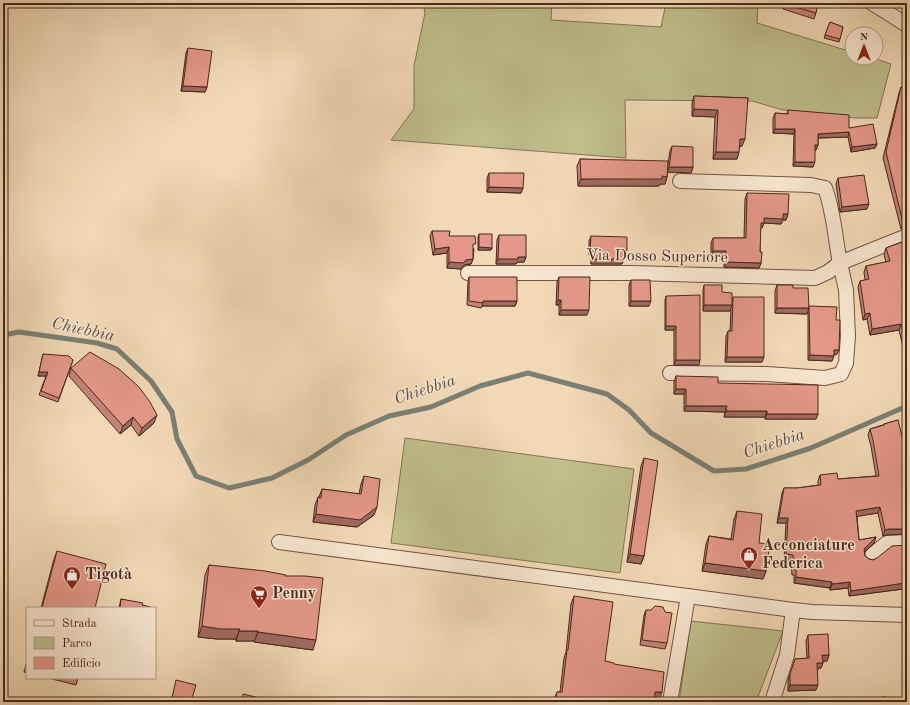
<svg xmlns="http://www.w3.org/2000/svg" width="910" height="705" font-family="'Old Standard TT',serif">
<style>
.green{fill:#bfbe8b;stroke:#847354}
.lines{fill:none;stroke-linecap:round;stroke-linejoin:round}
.stream{stroke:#7a8074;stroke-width:5}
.minor-casing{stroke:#735442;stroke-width:16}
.minor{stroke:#f7e6d0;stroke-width:14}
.wall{fill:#c58377;stroke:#49281c}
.shaded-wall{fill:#a06a61;stroke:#49281c}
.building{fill:#e5988a;stroke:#49281c}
.labels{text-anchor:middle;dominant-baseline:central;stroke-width:3;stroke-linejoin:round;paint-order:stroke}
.street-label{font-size:16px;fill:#49281c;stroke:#f7e6d0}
.poi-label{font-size:16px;font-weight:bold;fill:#49281c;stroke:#f7e6d0;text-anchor:start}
.water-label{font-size:17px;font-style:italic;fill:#5e4c41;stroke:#f7e6d0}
</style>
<rect width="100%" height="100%" fill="#f2d9b6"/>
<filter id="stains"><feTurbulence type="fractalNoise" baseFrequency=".005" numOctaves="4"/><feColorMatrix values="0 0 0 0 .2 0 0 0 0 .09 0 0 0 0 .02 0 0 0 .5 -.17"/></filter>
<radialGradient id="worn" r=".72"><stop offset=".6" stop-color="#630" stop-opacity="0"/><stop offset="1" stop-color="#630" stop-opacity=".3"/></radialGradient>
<g class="green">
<path d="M423 3H552L551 20 661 27 666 3H758L757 23 852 52V58H873L891 64 877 118H855L783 110 752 101 625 100 626 158 391 140 414 109V66L425 13Z"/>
<path d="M405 438 634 469 620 573 391 543Z"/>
<path d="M691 621 783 631 756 702H679Z"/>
</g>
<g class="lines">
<path class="stream" d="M3 335 19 332 97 343 117 349 151 381 172 412 177 439 196 476 229 488 272 478 308 460 346 435 389 416 431 407 480 386 528 373 607 394 629 410 651 433 714 471 746 469 811 448 907 406"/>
<g class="minor-casing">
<g id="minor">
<path d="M872 3 907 25"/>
<path d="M680 181 811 185 825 188C834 212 835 238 840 263L907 236"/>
<path d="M468 273H631L815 278 828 272 840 263 846 290 848 336 846 363 841 374 825 378 767 374 670 373"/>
<path d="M279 542 793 610 812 612 907 615"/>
<path d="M870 557 887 543 907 542"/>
<path d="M670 702 688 596"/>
<path d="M772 702 787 655 793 610"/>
</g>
</g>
<use href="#minor" class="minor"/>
</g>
<g class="wall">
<path d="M785 3 816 13 814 19 783 9Z"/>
<path d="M830 22 843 27 839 42 824 38Z"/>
<path d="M188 48 207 87 205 92 181 91 186 53Z"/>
<path d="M907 62V73L903 71Z"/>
<path d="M901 87 906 179 907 182V228L901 229 883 158 899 93Z"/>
<path d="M694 96 748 98 742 146H740L737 159H713L715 117 692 116V103Z"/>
<path d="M788 110 849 128 877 144 875 148 851 152 848 137 818 138V145L816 150 815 149 813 167 793 166 794 134 773 133V118L775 113 787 114Z"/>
<path d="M672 146 693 167 691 173 668 172 667 177 665 184H660L659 186H578L577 166 580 159 668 164 670 151Z"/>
<path d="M489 173 523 188 521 193 487 192V178Z"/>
<path d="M838 178 867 209 840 212 836 184Z"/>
<path d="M747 193 788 214 786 220H783L781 224 764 223 762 228H760V252L761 263 759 268 724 267V257H711V243L713 238H744L745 199Z"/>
<path d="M432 231 449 236 474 249 473 259 471 264 464 265 461 269 447 268V253L433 255 430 236Z"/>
<path d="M479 234 492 248 491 250H478V237Z"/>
<path d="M499 235 526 257 524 262H517L516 264H496L497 240Z"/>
<path d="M591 236 627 250 625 255H624V259L622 264H591V255H589V241Z"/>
<path d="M907 240V284L904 285 907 355 905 356 899 330 870 335 867 319 863 320 858 287 860 281 865 280 864 272 866 266 886 262 884 255 886 248Z"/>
<path d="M469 277 517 301 515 306H482L481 308 467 305 468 282Z"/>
<path d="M559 277 587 315H559V305H556L557 282Z"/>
<path d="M631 280 649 306H629V285Z"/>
<path d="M704 285 722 292 732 298 762 362H725L726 336 728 331H730L731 310 730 311H703V290Z"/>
<path d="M777 285 793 288 809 308 836 320 837 354 834 355 832 361 808 360V312L807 314 775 313V291Z"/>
<path d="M666 296 699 365H674V330H665V300Z"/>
<path d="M43 354 73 360 58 402 39 395 46 376H38Z"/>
<path d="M71 368 154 423 139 436 131 425 120 434 69 376Z"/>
<path d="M676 376 718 383 818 414 816 419H765V417H724L725 412 684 411V394H674V382Z"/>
<path d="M898 420 887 535 883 536 878 513 857 516 859 540 876 537 874 543 865 552V556L869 559 873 560 907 545V585H904L903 589 849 596 848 588 830 590V588L794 583V575H792L791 561 784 559 786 523H777L782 493 784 488H797L818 485V481L820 475 838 479 876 476 871 446 868 435 870 429 883 425 884 424Z"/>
<path d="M644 458V556L641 564 627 562 641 466Z"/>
<path d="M364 476 374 515 357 527 313 522 315 505 318 497H319L322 489 359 494 361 484Z"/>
<path d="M737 511 759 543 766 571 763 579 702 571 706 544 709 536 731 539 734 519Z"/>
<path d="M57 551 95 608H41L54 559Z"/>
<path d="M209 565 285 576 313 650 254 642 255 641H236V639H217L198 637 205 575Z"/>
<path d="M574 596 605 661 614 664 659 701H654V702H553L557 692H560L564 658 566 652 571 604Z"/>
<path d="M121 599 142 605 150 608H119Z"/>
<path d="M646 610 667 643 665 649 640 645 644 615Z"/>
<path d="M808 635 829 655 827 661H823V663L821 668H818L816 690 788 691V680L795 659H807L806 641Z"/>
<path d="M27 661V673L24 672Z"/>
<path d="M48 678H78L76 685Z"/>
</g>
<g class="shaded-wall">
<path d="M183 86 207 87 205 92 181 91Z"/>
<path d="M694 109 718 110 715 117 692 116Z"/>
<path d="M775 129H795L794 134 773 133Z"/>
<path d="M849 132 848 137 817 138 818 134Z"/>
<path d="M740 139H745L742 146 738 147Z"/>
<path d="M877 144 875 148 851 152 852 147Z"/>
<path d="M815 145H818L816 150 814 149Z"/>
<path d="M716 152H739L737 159H713Z"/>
<path d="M795 162H815L813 167 793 166Z"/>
<path d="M669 167H693L691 173 667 172Z"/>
<path d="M662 176 667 177 665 184H660L659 186H578L581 179Z"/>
<path d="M489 187 523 188 521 193 487 192Z"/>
<path d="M869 204 867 209 840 212 842 207Z"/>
<path d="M783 214H788L786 220H783L781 224 764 223 762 228H759L761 223 764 218Z"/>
<path d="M907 222V228L901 229 903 223Z"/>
<path d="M449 247 447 253 433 255 435 249Z"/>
<path d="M479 247 492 248 491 250H478Z"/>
<path d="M590 249H593L591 255H589Z"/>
<path d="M624 250H627L625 255H622Z"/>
<path d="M713 251H726L724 257H711Z"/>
<path d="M518 257H526L524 262H517L516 264H496L498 259Z"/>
<path d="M473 259 471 264 464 265 461 269 447 268 449 262Z"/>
<path d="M593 259H624L622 264H591Z"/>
<path d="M726 262 761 263 759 268 724 267Z"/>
<path d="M907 279V284L900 287 902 281Z"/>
<path d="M558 300H561L559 305H556Z"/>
<path d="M483 301H517L515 306H482Z"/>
<path d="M631 301H651L649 306H629Z"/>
<path d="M704 305H732L730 311H703Z"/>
<path d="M777 308H809L807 314 775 313Z"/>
<path d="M561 310H589L587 315H559Z"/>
<path d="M870 313 867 319 863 320 865 314Z"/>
<path d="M901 324 899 330 870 335 872 329Z"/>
<path d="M666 326H676L674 330H665Z"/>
<path d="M834 350H839L837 354 833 355Z"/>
<path d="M907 350V355L905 356Z"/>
<path d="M810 355 834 356 832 361 808 360Z"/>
<path d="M727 357H764L762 362H725Z"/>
<path d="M676 360H700L699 365H674Z"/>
<path d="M39 372H48L46 376H38Z"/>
<path d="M676 389H686L684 394H674Z"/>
<path d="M686 406H727L725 412 684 411Z"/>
<path d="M726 411H767L765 417H724Z"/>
<path d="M767 414H818L816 419H765Z"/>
<path d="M157 415 154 423 139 436 142 428Z"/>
<path d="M133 417 131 425 120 434 123 426Z"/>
<path d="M377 507 374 515 357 527 313 522 316 514Z"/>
<path d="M880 507 878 513 854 517 856 511Z"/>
<path d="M779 518H788L786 523H777Z"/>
<path d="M889 529H907V534L887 535 883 536 885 530Z"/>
<path d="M876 537 874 543 862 554 864 549Z"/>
<path d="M630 554 644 556 641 564 627 562Z"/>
<path d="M705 563 766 571 763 579 702 571Z"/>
<path d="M796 577 832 582 830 588 794 583Z"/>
<path d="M907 580V585H904L903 589 849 596 851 591Z"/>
<path d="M850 582 848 588 830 590 832 584Z"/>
<path d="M202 626 240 629 236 639H217L198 637Z"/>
<path d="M239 631H258L255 641H236Z"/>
<path d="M258 632 316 640 313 650 254 642Z"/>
<path d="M822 655H829L827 661H820Z"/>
<path d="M817 663H823L821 668 815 669Z"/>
<path d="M790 685H818L816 690 788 691Z"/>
<path d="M655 692H662L659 701 651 700Z"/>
</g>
<g class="building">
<path d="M785 3H818L816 13 785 4Z"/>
<path d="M830 22 843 27 840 39 825 35Z"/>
<path d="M188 48 212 51 207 87 183 86Z"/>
<path d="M901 87 906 88V179L907 182V222L903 223 886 152Z"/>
<path d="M694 96 748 98 745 139H740L739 152H716L718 110 694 109Z"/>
<path d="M788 110 849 115V128L873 124 877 144 852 147 849 132 818 134V145H815V162H795V129H775V113L788 114Z"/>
<path d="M672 146 693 147V167H669Z"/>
<path d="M580 159 668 161 667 177 662 176V179H581Z"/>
<path d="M489 173H524L523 188 489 187Z"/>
<path d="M864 175 869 204 842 207 838 178Z"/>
<path d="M747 193 789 194 788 214H783V219L764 218V223H761L760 252H762L761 263 726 262V251H713V238H746Z"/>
<path d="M432 231H450L449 236H475L476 244H473V259L466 260 463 263 449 262V247L435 249Z"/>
<path d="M479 234H492V248L479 247Z"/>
<path d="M499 235H526V257H518V259H498Z"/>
<path d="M591 236 627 237V250H624V259H593V249H590Z"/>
<path d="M907 240V279L902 281 907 296V350L901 324 872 329 870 313 865 314 860 281 869 279 866 266 890 261 886 248Z"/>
<path d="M469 277H517V301H483V303L469 301Z"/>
<path d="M559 277H590L589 310H561V300H558Z"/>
<path d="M631 280H650L651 301H631Z"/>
<path d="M704 285H722V292L732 293V305H704Z"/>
<path d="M777 285H793V288H808L809 308H777Z"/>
<path d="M700 295V360H676V326H666V296Z"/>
<path d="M733 297H764V357H727L728 331H732Z"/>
<path d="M809 306 837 307 836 320H840L839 350H834V356L810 355Z"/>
<path d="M90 352 119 369 139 387 150 402 157 415 142 428 133 417 123 426 71 368Z"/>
<path d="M43 354 69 356 73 360 59 398 41 391 48 372H39Z"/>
<path d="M676 376 718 377V383L818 385V414H767V411H726L727 406H686V389H676Z"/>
<path d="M898 420 903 441 907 440V529H889L885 530 880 507 856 511 859 540 876 537 864 549 865 556 869 559 873 560 877 558 892 546 907 545V580H905V583L851 591 850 582 832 584V582L796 577V570L794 569 793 555 786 554 788 518H779L784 488H797L821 485 820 475 837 473 838 479 879 476 873 440 870 429 884 425V424Z"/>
<path d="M644 458 658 461 644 556 630 554Z"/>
<path d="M364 476 380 479 377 507 360 520 316 514 318 497 321 498 322 489 361 494Z"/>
<path d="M737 511 762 514 759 543 770 544 766 571 705 563 709 536 733 540Z"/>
<path d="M57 551 106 564 95 608H42Z"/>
<path d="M209 565 265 571 286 575 285 576H305L323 578 316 640 258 632V631H239L240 629H220L202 626Z"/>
<path d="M574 596 613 602 605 661 614 663V664L664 672 662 692H655L654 702H555L557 692H562L567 650H568Z"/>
<path d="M121 599 143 603 142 605 151 607 150 608H120Z"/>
<path d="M655 606 663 607 665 612 672 613 667 643 642 640 646 610H651Z"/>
<path d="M828 634 829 655H822L823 663H817L818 685H790V674L795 659 809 658 808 635Z"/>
<path d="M176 680 196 685 191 702H171Z"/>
<path d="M243 694 277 702H241Z"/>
<path d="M886 697 887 702H872V698Z"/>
</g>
<defs>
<g id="shop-pin" transform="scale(0.9)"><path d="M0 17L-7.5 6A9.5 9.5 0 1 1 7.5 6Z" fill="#8f2418" stroke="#f7e6d0"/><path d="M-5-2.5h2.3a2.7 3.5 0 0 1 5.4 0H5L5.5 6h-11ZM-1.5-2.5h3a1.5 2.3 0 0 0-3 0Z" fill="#fff"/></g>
<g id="supermarket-pin" transform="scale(0.9)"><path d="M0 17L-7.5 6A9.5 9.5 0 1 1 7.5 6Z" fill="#8f2418" stroke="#f7e6d0"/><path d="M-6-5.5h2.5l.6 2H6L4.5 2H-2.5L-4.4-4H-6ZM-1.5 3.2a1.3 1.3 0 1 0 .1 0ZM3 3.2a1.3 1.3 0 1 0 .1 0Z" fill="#fff"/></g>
</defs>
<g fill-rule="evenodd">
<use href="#shop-pin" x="749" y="555"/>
<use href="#shop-pin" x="72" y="575"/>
<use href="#supermarket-pin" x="259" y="594"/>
</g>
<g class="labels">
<g class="street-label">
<text transform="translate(657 257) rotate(1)">Via Dosso Superiore</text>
</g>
<g class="poi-label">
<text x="762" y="546">Acconciature<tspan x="762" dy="18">Federica</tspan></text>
<text x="85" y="575">Tigotà</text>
<text x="272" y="594">Penny</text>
</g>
<g class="water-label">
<text transform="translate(83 330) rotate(12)">Chiebbia</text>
<text transform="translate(425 390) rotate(-18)">Chiebbia</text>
<text transform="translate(774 444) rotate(-18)">Chiebbia</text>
</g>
</g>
<rect width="910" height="705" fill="none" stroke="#f2d9b6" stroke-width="16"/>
<rect x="4" y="4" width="902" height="697" fill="none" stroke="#49281c" stroke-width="2"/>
<rect x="8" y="8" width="894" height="689" fill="none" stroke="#49281c"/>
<rect x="26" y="607" width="130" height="72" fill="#f7e6d0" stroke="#b19a88"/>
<rect x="34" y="620" width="20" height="6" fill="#f7e6d0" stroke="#b19a88"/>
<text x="62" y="627" font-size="12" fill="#49281c">Strada</text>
<rect x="34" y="637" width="20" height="12" fill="#bfbe8b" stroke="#b19a88"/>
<text x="62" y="647" font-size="12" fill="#49281c">Parco</text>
<rect x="34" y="657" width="20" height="12" fill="#e5988a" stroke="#b19a88"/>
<text x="62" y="667" font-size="12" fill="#49281c">Edificio</text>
<g transform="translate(864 46)"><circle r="19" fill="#f7e6d0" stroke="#b19a88"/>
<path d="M0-3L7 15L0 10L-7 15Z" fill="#8f2418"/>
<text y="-6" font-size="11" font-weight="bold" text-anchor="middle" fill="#49281c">N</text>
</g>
<rect width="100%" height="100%" filter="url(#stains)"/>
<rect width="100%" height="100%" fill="url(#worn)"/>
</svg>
